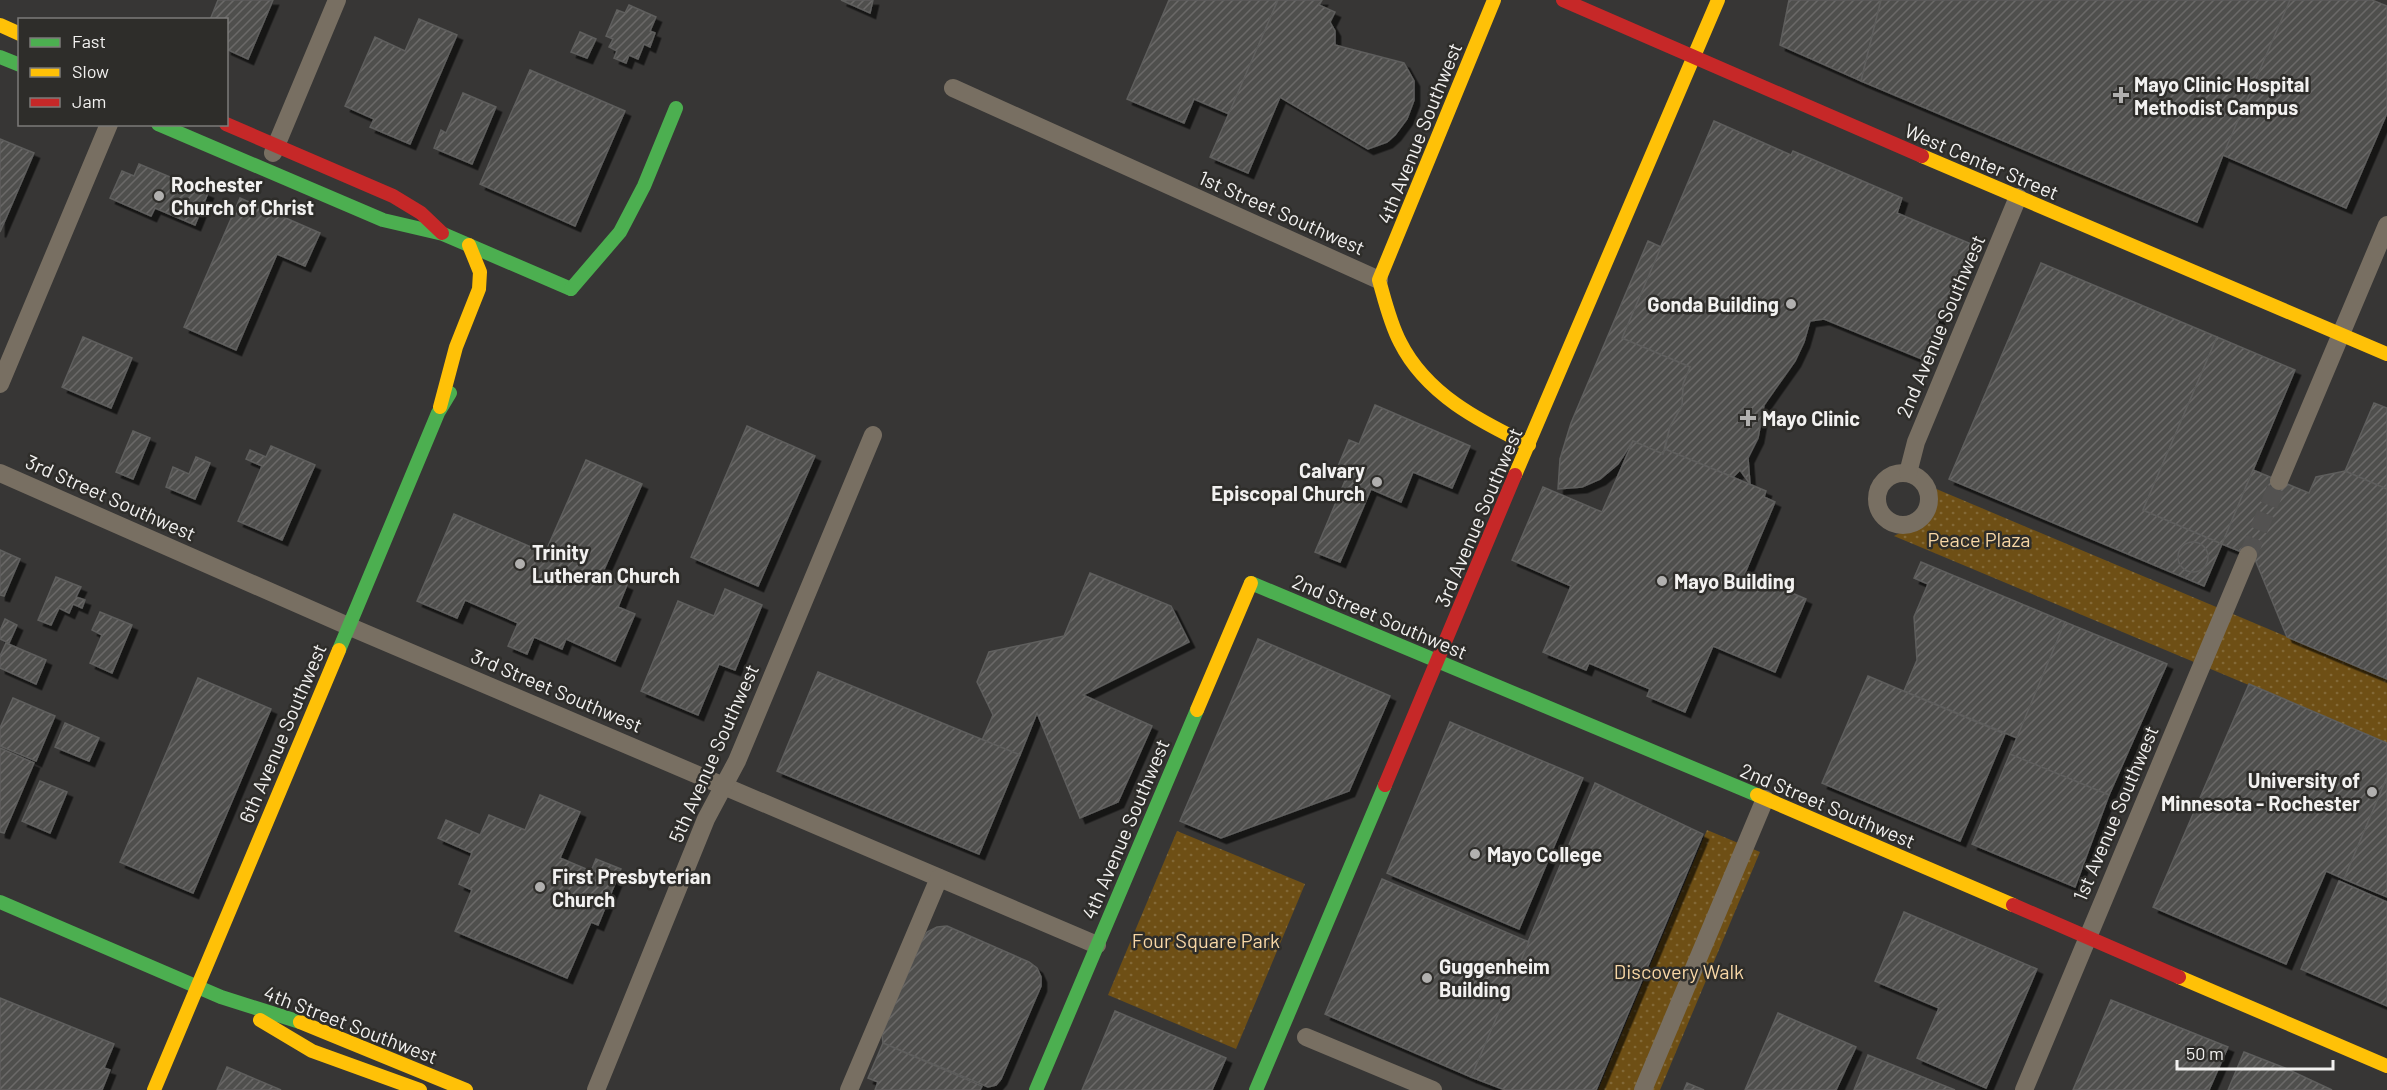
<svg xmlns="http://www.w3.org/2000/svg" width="2387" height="1090" font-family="Barlow,sans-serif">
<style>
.park{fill:url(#park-dots)}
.building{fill:url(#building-hatch);stroke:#5e5e5d;stroke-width:1.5;filter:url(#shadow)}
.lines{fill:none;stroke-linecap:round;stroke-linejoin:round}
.street-tunnel{stroke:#535251;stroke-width:18;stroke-dasharray:18 9;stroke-linecap:butt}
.street{stroke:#786f62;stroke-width:18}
.fast{stroke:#4caf50;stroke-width:14}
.slow{stroke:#ffc107;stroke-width:14}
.jam{stroke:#c62828;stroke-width:14}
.poi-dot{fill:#b1b0af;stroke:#2e2d2a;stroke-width:2}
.labels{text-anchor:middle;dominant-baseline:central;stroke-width:5;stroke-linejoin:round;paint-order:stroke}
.poi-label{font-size:20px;font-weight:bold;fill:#f2f1f0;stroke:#2e2d2a;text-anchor:start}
.street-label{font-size:20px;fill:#f2f1f0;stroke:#2e2d2a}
.park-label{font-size:20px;fill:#f8d7a6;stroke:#2e2d2a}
</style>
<defs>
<pattern id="park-dots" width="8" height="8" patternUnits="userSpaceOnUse" patternTransform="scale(1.5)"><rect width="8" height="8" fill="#6e4f15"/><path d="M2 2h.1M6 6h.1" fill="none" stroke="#836937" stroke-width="1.8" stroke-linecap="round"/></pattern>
<pattern id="building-hatch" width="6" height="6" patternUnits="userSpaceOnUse" patternTransform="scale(1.5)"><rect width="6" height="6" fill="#504f4e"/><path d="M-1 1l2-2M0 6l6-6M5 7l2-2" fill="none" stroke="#6a6968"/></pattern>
<filter id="shadow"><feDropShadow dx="5.5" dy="5.5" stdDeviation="0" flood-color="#0009"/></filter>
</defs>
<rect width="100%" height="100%" fill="#373635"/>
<g class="park">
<path d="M1934 488 2387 679V743L1894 536 1928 518Z"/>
<path d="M1707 830 1760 852 1660 1090H1598Z"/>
<path d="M1177 831 1305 884 1236 1049 1108 995Z"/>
</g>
<g class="building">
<path d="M218 0H273L248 59 226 49V20H210Z"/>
<path d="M841 0H873L870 13Z"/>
<path d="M1169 0H1278L1229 114 1194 99 1184 123 1127 99Z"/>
<path d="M1278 0H1322L1319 5 1335 12 1330 22 1335 31V45L1404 63 1414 81V100L1407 119 1395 135 1387 142 1368 149 1280 97 1248 173 1210 157Z"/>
<path d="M1789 0H1881L1861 81 1780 45Z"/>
<path d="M1881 0H2291L2249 105 2223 155 2197 222 1861 81Z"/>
<path d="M2290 0H2372L2387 6V113L2346 208 2223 155Z"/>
<path d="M629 5 656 17 650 31 655 33 650 47 644 44 638 59 629 55 626 63 614 58 617 51 609 47 613 39 606 36 617 10 625 13Z"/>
<path d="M419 19 457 35 410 144 370 127 374 119 345 106 375 37 405 51Z"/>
<path d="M580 32 596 39 587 58 571 52Z"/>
<path d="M530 70 625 111 575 226 480 184Z"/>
<path d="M463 93 496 107 472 164 434 148 441 130 446 133Z"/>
<path d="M1714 121 1791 155 1793 151 1902 198 1897 213 1971 244 1922 359 1824 319 1810 321 1804 342 1795 361 1764 405 1758 438 1748 458 1750 484 1740 470 1733 477 1665 449 1670 426 1682 406 1683 384 1690 367 1622 338Z"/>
<path d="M0 139 34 153 0 232Z"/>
<path d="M139 164 208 193 195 225 155 208 151 216 110 198 122 171 134 176Z"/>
<path d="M240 198 320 233 305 266 277 254 236 350 184 327Z"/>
<path d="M1648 241 1661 247 1622 338 1690 367 1683 384 1682 406 1670 426 1663 454 1633 441 1618 464 1600 479 1582 487 1558 489 1560 459 1571 423Z"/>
<path d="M2041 263 2217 337 2143 510 2222 544 2204 586 1949 479Z"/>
<path d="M83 337 132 358 111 408 62 387Z"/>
<path d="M2217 337 2295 370 2222 544 2143 510Z"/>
<path d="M2374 403 2387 408V489L2345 471Z"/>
<path d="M1375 405 1470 446 1452 488 1413 472 1401 502 1371 489 1340 562 1315 552 1347 476 1336 471 1349 440 1359 444Z"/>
<path d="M747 426 815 456 758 586 691 557Z"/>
<path d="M133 431 150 438 133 479 116 472Z"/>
<path d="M1633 441 1663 454 1665 449 1766 491 1764 497 1775 502 1745 573 1806 599 1775 672 1713 646 1685 712 1647 696 1650 689 1589 663 1586 670 1543 652 1571 586 1512 560 1543 487 1602 512Z"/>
<path d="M271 446 315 465 282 540 238 521 262 466 246 459 250 450 266 457Z"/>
<path d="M196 457 210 463 195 499 166 487 173 467 189 474Z"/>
<path d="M586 460 642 484 602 574 627 585 618 607 635 614 615 661 566 639 562 649 534 637 527 654 508 646 518 623 465 600 457 618 417 601 454 514 545 553Z"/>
<path d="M2253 470 2309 493 2316 477 2345 471 2387 489V679L2287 637 2254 557 2222 544Z"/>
<circle cx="2193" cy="557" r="15"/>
<path d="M0 550 20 559 4 596 0 595Z"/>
<path d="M1921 562 2065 622 2017 738 1904 691 1917 660 1914 617 1928 584 1914 578Z"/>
<path d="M1090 573 1171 606 1189 642 1083 695 1152 726 1118 802 1080 818 1037 713 1020 755 982 740 993 715 977 682 989 652 1064 636Z"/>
<path d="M56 577 81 587 76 597 85 600 82 608 73 604 69 613 59 608 51 625 38 620Z"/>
<path d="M725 589 762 605 735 670 719 664 698 715 641 691 678 601 714 616Z"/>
<path d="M100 612 132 625 112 673 90 663 102 635 92 630Z"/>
<path d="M5 619 17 625 9 643 0 639V631Z"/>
<path d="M2065 622 2167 664 2109 795 2010 754Z"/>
<path d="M1258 639 1390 696 1349 791 1221 838 1180 821Z"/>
<path d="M6 643 46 660 36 684 0 668V656Z"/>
<path d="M818 672 1020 755 979 854 777 771Z"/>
<path d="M1868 676 2005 734 1960 841 1822 783Z"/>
<path d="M198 678 271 709 193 893 120 862Z"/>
<path d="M2249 684 2387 743V777L2344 879 2326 871 2286 964 2153 907Z"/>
<path d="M13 698 55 716 36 761 0 746V728Z"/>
<path d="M1450 722 1583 778 1519 929 1387 873Z"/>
<path d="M65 723 99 738 89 761 55 747Z"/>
<path d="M0 748 34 763 4 833 0 832Z"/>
<path d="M2010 754 2109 795 2075 887 1972 844Z"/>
<path d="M2387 777V897L2344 879Z"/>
<path d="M40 781 67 792 50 833 22 821Z"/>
<path d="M1595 783 1703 834 1596 1090H1505L1471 1077Z"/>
<path d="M540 795 580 812 560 858 591 871 596 859 621 869 598 925 591 922 567 978 455 931 472 890 459 884 472 853 438 838 446 820 480 835 489 815 525 830Z"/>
<path d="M1382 879 1529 942 1471 1077 1325 1014Z"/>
<path d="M2339 881 2387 902V1006L2301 969Z"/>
<path d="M1904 912 2037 969 1986 1088 1917 1058 1939 1008 1875 981Z"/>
<path d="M947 926 1029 962 1037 968 1041 977V986L1001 1079 996 1085 988 1087 883 1043 882 1034 922 940 927 932 937 927Z"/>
<path d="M0 998 114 1044 104 1068 110 1070 102 1090H0Z"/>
<path d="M2111 1000 2228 1047 2209 1090H2073Z"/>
<path d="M1115 1011 1226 1058 1212 1090H1082Z"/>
<path d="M1778 1013 1856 1047 1836 1090H1745Z"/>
<path d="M883 1043 982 1086 980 1090H875L878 1082 868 1078Z"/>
<path d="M2244 1052 2285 1068 2332 1090H2228Z"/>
<path d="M1868 1055 1955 1090H1854Z"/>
<path d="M227 1067 281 1090H217Z"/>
<path d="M1687 1083 1704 1090H1684Z"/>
</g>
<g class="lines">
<path class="street-tunnel" d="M2248 555 2279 481"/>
<g class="street">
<path d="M953 88 1379 280"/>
<path d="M273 153 337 0"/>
<path d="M0 384 109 124"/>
<circle cx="1903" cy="499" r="26"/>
<path d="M0 473 348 626 1097 945"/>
<path d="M1908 473 1916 442 2018 197"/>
<path d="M2279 481 2387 225"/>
<path d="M1306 1037 1433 1090"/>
<path d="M596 1090 706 819 737 761 873 435"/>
<path d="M849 1090 939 878"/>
<path d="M1643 1090 1765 799"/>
<path d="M2024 1090 2248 555"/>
</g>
<g class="fast">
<path d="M0 57 20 65"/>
<path d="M158 124 383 220 443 234 571 289"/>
<path d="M571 289 620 232 644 186 676 108"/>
<path d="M1251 583 1757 795"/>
<path d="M339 650 438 413 450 393"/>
<path d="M0 902 221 997 300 1022"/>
<path d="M1036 1090 1197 710"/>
<path d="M1256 1090 1385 785"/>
</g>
<g class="slow">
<path d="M1494 0 1379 280C1385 301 1390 323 1400 342 1426 394 1479 421 1529 445"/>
<path d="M0 25 20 34"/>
<path d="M1922 156 2387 354"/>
<path d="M440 407 456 347 479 289 480 272 469 245"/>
<path d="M1515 475 1718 0"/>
<path d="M1197 710 1251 583"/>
<path d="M1757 795 2013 905"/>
<path d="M2179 977 2387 1066"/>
<path d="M260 1020 312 1051 420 1090"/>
<path d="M300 1022 466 1090"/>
<path d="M154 1090 339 650"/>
</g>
<g class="jam">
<path d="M1563 0 1922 156"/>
<path d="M226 124 393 196 421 213 442 233"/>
<path d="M1385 785 1515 475"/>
<path d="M2013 905 2179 977"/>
</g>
</g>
<g class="poi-dot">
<path d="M2118 86h6v6h6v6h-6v6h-6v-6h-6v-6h6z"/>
<circle cx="159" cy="196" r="6"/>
<circle cx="1791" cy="304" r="6"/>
<path d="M1745 409h6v6h6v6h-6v6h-6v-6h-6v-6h6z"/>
<circle cx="1377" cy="482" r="6"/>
<circle cx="520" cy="564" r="6"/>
<circle cx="1662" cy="581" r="6"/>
<circle cx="2372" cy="792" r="6"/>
<circle cx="1475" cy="854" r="6"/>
<circle cx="540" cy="887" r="6"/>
<circle cx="1427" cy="978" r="6"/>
</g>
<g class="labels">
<g class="poi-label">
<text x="2134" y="84">Mayo Clinic Hospital<tspan x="2134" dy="23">Methodist Campus</tspan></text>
<text x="171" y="184">Rochester<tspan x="171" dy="23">Church of Christ</tspan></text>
<text x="1779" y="304" text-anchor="end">Gonda Building</text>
<text x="1762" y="418">Mayo Clinic</text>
<text x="1365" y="470" text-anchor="end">Calvary<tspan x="1365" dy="23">Episcopal Church</tspan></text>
<text x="532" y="552">Trinity<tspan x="532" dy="23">Lutheran Church</tspan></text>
<text x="1674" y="581">Mayo Building</text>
<text x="2360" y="780" text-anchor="end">University of<tspan x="2360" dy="23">Minnesota - Rochester</tspan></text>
<text x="1487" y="854">Mayo College</text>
<text x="552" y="876">First Presbyterian<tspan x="552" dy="23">Church</tspan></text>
<text x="1439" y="966">Guggenheim<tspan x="1439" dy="23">Building</tspan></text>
</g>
<g class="street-label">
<text transform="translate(1419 133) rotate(-68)">4th Avenue Southwest</text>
<text transform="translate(1982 161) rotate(23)">West Center Street</text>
<text transform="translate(1282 212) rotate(24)">1st Street Southwest</text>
<text transform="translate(1940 326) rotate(-67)">2nd Avenue Southwest</text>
<text transform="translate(111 497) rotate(24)">3rd Street Southwest</text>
<text transform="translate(1478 517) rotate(-67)">3rd Avenue Southwest</text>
<text transform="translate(1380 616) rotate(23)">2nd Street Southwest</text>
<text transform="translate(557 690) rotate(23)">3rd Street Southwest</text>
<text transform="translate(282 733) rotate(-67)">6th Avenue Southwest</text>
<text transform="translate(713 753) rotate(-66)">5th Avenue Southwest</text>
<text transform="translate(1828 805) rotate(23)">2nd Street Southwest</text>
<text transform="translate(2115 813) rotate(-67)">1st Avenue Southwest</text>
<text transform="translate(1125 829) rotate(-67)">4th Avenue Southwest</text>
<text transform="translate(351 1024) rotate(21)">4th Street Southwest</text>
</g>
<g class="park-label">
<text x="1979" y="539">Peace Plaza</text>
<text x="1206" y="940">Four Square Park</text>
<text x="1679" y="971">Discovery Walk</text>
</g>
</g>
<rect x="18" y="18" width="210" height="108" fill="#2e2d2a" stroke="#7c7b79" stroke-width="1.5"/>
<rect x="30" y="38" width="30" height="9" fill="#4caf50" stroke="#7c7b79" stroke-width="1.5"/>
<text x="72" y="48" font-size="18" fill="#f2f1f0">Fast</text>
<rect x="30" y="68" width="30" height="9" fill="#ffc107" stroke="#7c7b79" stroke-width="1.5"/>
<text x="72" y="78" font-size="18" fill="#f2f1f0">Slow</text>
<rect x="30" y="98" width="30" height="9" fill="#c62828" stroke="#7c7b79" stroke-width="1.5"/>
<text x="72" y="108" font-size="18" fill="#f2f1f0">Jam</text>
<path d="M2177 1060v9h156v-9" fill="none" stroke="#f2f1f0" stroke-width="3"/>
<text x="2186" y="1060" font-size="18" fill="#f2f1f0" stroke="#2e2d2a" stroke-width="4.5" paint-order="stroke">50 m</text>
</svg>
